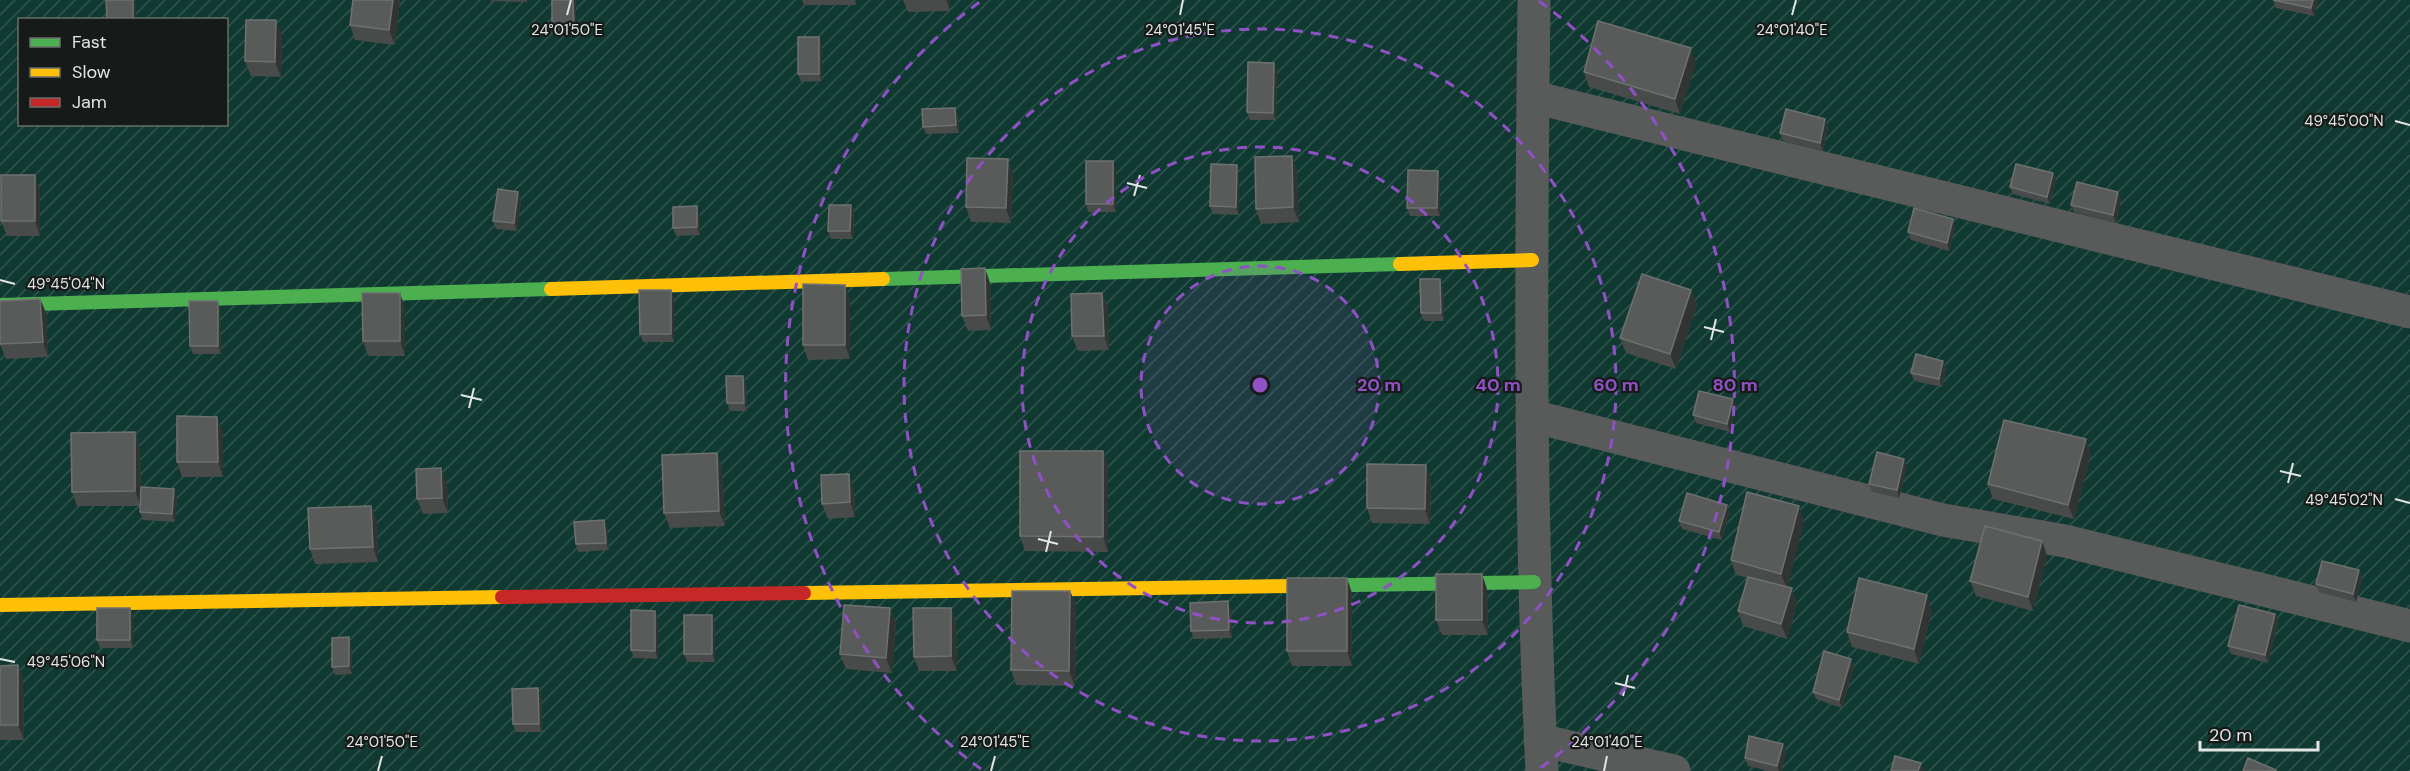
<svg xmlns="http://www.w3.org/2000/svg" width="2410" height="771" font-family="'DM Sans',sans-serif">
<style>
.garden{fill:url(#garden-furrows);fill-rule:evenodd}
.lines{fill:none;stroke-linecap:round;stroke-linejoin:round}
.street{stroke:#595a5a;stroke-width:33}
.fast{stroke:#4caf50;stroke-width:14}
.slow{stroke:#ffc107;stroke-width:14}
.jam{stroke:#c62828;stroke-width:14}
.wall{fill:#484b4a}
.shaded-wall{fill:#313433}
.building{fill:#585b5a;stroke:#6e7170;stroke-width:1.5}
.ticks{fill:none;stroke:#e2e5e4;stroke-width:2}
.ring{fill:none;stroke:#9051c6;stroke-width:3;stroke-dasharray:10 8}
.ticks-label{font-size:15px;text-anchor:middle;fill:#e2e5e4;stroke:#161b19;stroke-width:4.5;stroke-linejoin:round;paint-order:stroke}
.centre{fill:#9051c6;stroke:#161b19;stroke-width:3}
.ring-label{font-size:18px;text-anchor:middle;font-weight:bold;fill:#9051c6;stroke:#161b19;stroke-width:4.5;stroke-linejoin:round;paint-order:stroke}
</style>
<defs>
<pattern id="garden-furrows" width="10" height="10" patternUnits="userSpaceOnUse" patternTransform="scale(1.5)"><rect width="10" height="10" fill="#103a31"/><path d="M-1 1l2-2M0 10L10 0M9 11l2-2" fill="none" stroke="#32564f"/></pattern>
</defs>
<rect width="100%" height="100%" fill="#202322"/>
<path class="garden" d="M0 0H2410V771H0ZM20 20H226V124H20Z"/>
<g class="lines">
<g class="street">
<path d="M1534 0C1531 257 1529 514 1542 771"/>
<path d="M1533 97 2410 312"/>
<path d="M1532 416 1943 520 2065 541 2410 626"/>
<path d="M1540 740 1674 771"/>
</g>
<g class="fast">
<path d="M883 279 1400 264"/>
<path d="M0 305 551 289"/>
<path d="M1293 586 1534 582"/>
</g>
<g class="slow">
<path d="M1400 264 1532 260"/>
<path d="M551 289 883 279"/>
<path d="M804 593 1293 586"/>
<path d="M0 605 502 597"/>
</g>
<path class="jam" d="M502 597 804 593"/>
</g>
<g class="wall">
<path d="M353 0H400L395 45 355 40 350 25Z"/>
<path d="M491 0H527V2L491 1Z"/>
<path d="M552 0H576V34L555 35 552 27Z"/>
<path d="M802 0H855L856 5H804Z"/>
<path d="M903 0H950V11L908 12Z"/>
<path d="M2273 0H2318L2314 16 2276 8Z"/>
<path d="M282 35 281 77 251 76 245 61Z"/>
<path d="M822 45V81L801 82 798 74Z"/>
<path d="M1696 63 1680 114 1589 87 1584 72Z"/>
<path d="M1277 71 1276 120H1250L1247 112Z"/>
<path d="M955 108 958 116 959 133 926 134 923 127Z"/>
<path d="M1828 127 1823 151 1783 141 1780 133Z"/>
<path d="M1292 156 1297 171 1299 222 1261 224 1256 209Z"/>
<path d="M1237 165 1239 173V215L1213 214 1210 206Z"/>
<path d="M1116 169V212H1088L1086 204Z"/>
<path d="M1438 171 1440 178V216H1410L1407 208Z"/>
<path d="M2053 173 2056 181 2050 204 2013 194 2010 187Z"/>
<path d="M1013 174 1011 223 971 222 966 207Z"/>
<path d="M40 190V236H7L1 221Z"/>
<path d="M518 192 521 200 517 231 496 229 493 221Z"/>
<path d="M2121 200 2116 223 2074 212 2071 205Z"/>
<path d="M854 213 853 239H831L828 231Z"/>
<path d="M700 214V235L676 236 673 228Z"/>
<path d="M1955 227 1949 251 1911 240 1908 232Z"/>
<path d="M990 283 991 330 968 331 962 316Z"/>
<path d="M1443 287 1444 321H1424L1421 313Z"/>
<path d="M671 290 674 298V342H643L640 334Z"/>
<path d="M1691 290 1697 305 1676 369 1626 353 1620 338Z"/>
<path d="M1102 293 1108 308 1109 350 1078 351 1072 336Z"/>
<path d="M40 299 46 313 48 357 6 359 0 344Z"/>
<path d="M850 300V359L808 360 803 345Z"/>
<path d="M405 308V356H368L363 341Z"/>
<path d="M220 309 221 354H193L190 346Z"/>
<path d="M1943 361 1946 369 1942 387 1914 381 1911 373Z"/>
<path d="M743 376 746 384 747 411H730L727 403Z"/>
<path d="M1733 399 1736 407 1730 432 1696 423 1693 415Z"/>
<path d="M135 432 140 447 141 501 177 497 175 522 143 520 140 512V506H77L72 492Z"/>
<path d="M223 432V477H182L177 462Z"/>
<path d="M2086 439 2091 454 2074 519 1993 499 1988 484Z"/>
<path d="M1103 451 1108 466V552L1025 551 1020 536Z"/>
<path d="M717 453 722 468 725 526 670 528 664 513Z"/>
<path d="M1907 467 1899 498 1872 492 1869 484Z"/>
<path d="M1431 480 1430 524 1372 523 1367 508Z"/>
<path d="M447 483 448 513 423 514 417 499Z"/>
<path d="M854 489 855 517 828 519 822 504Z"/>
<path d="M1729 513 1722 540 1682 529 1679 521Z"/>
<path d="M604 520 607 528 609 550 578 552 576 544Z"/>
<path d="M377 521 378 562 315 564 310 549Z"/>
<path d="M1804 521 1787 587 1797 603 1787 639 1743 626 1738 611 1748 578 1736 575 1731 560Z"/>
<path d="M2042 541 2047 556 2033 611 1976 596 1970 581Z"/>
<path d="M2359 570 2362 578 2356 602 2319 592 2316 584Z"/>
<path d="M1487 589 1488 635H1442L1436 620Z"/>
<path d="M1070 591 1076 606 1075 686 1016 685 1011 670Z"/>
<path d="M1352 593V666H1292L1287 651Z"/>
<path d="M1228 601 1231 609 1232 638 1194 639 1191 631Z"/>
<path d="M130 608 133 616V648H100L97 640Z"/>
<path d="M890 608 896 623 892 673 846 669 840 654Z"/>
<path d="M951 608 956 623 957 671H919L914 657Z"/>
<path d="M1932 610 1919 664 1852 647 1847 632Z"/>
<path d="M655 611 658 619V659L634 658 631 650Z"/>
<path d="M2275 614 2278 622 2268 663 2231 654 2228 646Z"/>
<path d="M715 623V662H687L684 654Z"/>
<path d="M351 645 352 674 335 675 332 667Z"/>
<path d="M1851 659 1854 667 1842 708 1816 699 1813 692Z"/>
<path d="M18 665 23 680 24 740H0V666Z"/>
<path d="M538 688 541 696 542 732H516L513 724Z"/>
<path d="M1786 752 1781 771H1769L1748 766 1745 758Z"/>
</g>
<g class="shaded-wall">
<path d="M133 0H135V2L136 20H133Z"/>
<path d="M393 0H400L395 45 389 30Z"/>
<path d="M573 0H576V34L574 27Z"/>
<path d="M946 0H950V11Z"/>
<path d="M2313 0H2318L2314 16 2311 8Z"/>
<path d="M276 20 282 35 281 77 275 62Z"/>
<path d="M819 37 822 45V81L819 74Z"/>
<path d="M1691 48 1696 63 1680 114 1675 99Z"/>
<path d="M1274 63 1277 71 1276 120 1273 113Z"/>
<path d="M955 108 958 116 959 133 956 125Z"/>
<path d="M1825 119 1828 127 1823 151 1820 143Z"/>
<path d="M1292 156 1297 171 1299 222 1293 207Z"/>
<path d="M1008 159 1013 174 1011 223 1006 208Z"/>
<path d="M1113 161 1116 169V212L1113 204Z"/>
<path d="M1237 165 1239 173V215L1236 207Z"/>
<path d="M1438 171 1440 178V216L1437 208Z"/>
<path d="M2053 173 2056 181 2050 204 2047 197Z"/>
<path d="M35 175 40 190V236L35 221Z"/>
<path d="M518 192 521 200 517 231 514 223Z"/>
<path d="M2118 192 2121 200 2116 223 2113 215Z"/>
<path d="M851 205 854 213 853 239 850 231Z"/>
<path d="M697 206 700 214V235L697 227Z"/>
<path d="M1953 219 1955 227 1949 251 1947 243Z"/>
<path d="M985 268 990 283 991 330 986 315Z"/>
<path d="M1440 279 1443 287 1444 321 1441 313Z"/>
<path d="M845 285 850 300V359L845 345Z"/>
<path d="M671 290 674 298V342L671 334Z"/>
<path d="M1691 290 1697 305 1676 369 1670 354Z"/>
<path d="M400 293 405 308V356L400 341Z"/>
<path d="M1102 293 1108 308 1109 350 1104 336Z"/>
<path d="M40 299 46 313 48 357 43 342Z"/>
<path d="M218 301 220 309 221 354 218 346Z"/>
<path d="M1943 361 1946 369 1942 387 1939 379Z"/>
<path d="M743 376 746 384 747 411 744 403Z"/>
<path d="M1733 399 1736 407 1730 432 1727 424Z"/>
<path d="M217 417 223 432V477L218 462Z"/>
<path d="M135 432 140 447 141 506 135 491Z"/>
<path d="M2086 439 2091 454 2074 519 2068 505Z"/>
<path d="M1103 451 1108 466V552L1103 537Z"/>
<path d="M717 453 722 468 725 526 719 511Z"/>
<path d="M1904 459 1907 467 1899 498 1897 490Z"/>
<path d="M1426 465 1431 480 1430 524 1425 509Z"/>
<path d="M441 468 447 483 448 513 442 498Z"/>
<path d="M849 474 854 489 855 517 850 502Z"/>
<path d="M174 489 177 497 175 522 172 514Z"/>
<path d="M1727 505 1729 513 1722 540 1719 532Z"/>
<path d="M371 506 377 521 378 562 373 547Z"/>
<path d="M1799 506 1804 521 1787 589 1781 574Z"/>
<path d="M604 520 607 528 609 550 606 543Z"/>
<path d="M2042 541 2047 556 2033 611 2028 597Z"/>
<path d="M2359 570 2362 578 2356 602 2353 594Z"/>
<path d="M1482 574 1487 589 1488 635 1482 620Z"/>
<path d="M1347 578 1352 593V666L1347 651Z"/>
<path d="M1792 588 1797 603 1787 639 1781 624Z"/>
<path d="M1070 591 1076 606 1075 686 1069 671Z"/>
<path d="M1927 595 1932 610 1919 664 1914 649Z"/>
<path d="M1228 601 1231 609 1232 638 1229 630Z"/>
<path d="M130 608 133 616V648L130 640Z"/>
<path d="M890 608 896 623 892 673 886 658Z"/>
<path d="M951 608 956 623 957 671 951 656Z"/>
<path d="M655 611 658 619V659L655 651Z"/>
<path d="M2275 614 2278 622 2268 663 2265 655Z"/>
<path d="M712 615 715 623V662L712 654Z"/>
<path d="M349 637 351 645 352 674 349 666Z"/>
<path d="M1851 659 1854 667 1842 708 1839 700Z"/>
<path d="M18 665 23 680 24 740 18 725Z"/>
<path d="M538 688 541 696 542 732 539 724Z"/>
<path d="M1783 744 1786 752 1781 771H1779L1777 766Z"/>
<path d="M1921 763 1924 771H1918Z"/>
</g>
<g class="building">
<path d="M106 0H133V20H107Z"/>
<path d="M353 0H393L389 30 350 25Z"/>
<path d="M552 0H573L574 27H552Z"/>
<path d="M2273 0H2313L2311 8Z"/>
<path d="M246 20H276L275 62 245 61Z"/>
<path d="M1598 21 1691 48 1675 99 1584 72Z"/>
<rect x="798" y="37" width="21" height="37"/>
<path d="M1248 62 1274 63 1273 113 1247 112Z"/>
<path d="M955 108 956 125 923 127 922 109Z"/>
<path d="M1786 109 1825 119 1820 143 1780 133Z"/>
<path d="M1292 156 1293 207 1256 209 1255 157Z"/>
<path d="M967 158 1008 159 1006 208 966 207Z"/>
<rect x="1086" y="161" width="27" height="43"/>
<path d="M1211 164 1237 165 1236 207 1210 206Z"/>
<path d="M2016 164 2053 173 2047 197 2010 187Z"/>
<path d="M1408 170 1438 171 1437 208H1407Z"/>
<rect x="1" y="175" width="34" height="46"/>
<path d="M2077 182 2118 192 2113 215 2071 205Z"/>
<path d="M498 189 518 192 514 223 493 221Z"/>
<path d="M829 205H851L850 231H828Z"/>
<path d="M697 206V227L673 228V207Z"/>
<path d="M1914 208 1953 219 1947 243 1908 232Z"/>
<path d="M985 268 986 315 962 316 961 269Z"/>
<path d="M1642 274 1691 290 1670 354 1620 338Z"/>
<path d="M1420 279H1440L1441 313H1421Z"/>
<path d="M803 284 845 285V345H803Z"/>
<path d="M639 290H671V334H640Z"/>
<path d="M362 293H400V341H363Z"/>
<path d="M1102 293 1104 336H1072L1071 294Z"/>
<path d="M40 299 43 342 0 344V301Z"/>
<path d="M189 301H218V346H190Z"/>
<path d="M1916 354 1943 361 1939 379 1911 373Z"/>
<path d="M726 376H743L744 403H727Z"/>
<path d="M1699 391 1733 399 1727 424 1693 415Z"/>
<path d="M177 416 217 417 218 462H177Z"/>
<path d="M2004 420 2086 439 2068 505 1988 484Z"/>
<path d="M135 432V491L72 492 71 433Z"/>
<path d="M1020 451H1103V537L1020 536Z"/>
<path d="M1877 452 1904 459 1897 490 1869 484Z"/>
<path d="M717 453 719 511 664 513 662 455Z"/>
<path d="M1367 464 1426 465 1425 509 1367 508Z"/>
<path d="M441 468 442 498 417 499 416 469Z"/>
<path d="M849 474 850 502 822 504 821 475Z"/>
<path d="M141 487 174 489 172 514 140 512Z"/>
<path d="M1747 492 1799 506 1781 574 1731 560Z"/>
<path d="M1687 493 1727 505 1719 532 1679 521Z"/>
<path d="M371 506 373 547 310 549 308 508Z"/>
<path d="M604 520 606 543 576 544 574 522Z"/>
<path d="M1985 526 2042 541 2028 597 1970 581Z"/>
<path d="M2322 561 2359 570 2353 594 2316 584Z"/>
<rect x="1436" y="574" width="46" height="46"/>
<path d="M1748 577 1792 588 1781 624 1738 611Z"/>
<rect x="1287" y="578" width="60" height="73"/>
<path d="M1859 578 1927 595 1914 649 1847 632Z"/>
<path d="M1012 591H1070L1069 671 1011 670Z"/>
<path d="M1228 601 1229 630 1191 631 1190 603Z"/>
<path d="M844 605 890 608 886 658 840 654Z"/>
<path d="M2239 605 2275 614 2265 655 2228 646Z"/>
<rect x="97" y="608" width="33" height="32"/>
<path d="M913 608H951V656L914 657Z"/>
<path d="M631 610 655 611V651L631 650Z"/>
<rect x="684" y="615" width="28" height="39"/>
<path d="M349 637V666L332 667V638Z"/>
<path d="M1824 651 1851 659 1839 700 1813 692Z"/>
<path d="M18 665V725H0V666Z"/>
<path d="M538 688 539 724H513L512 689Z"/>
<path d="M1749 736 1783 744 1777 766 1745 758Z"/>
<path d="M1895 756 1921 763 1918 771H1891Z"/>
<path d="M2248 758 2276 770 2275 771H2243Z"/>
</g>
<path class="ticks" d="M567 15 571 0M1180 15 1183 0M1792 15 1796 0M2395 121 2410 125M1127 183 1147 188M1134 196 1140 175M0 280 15 284M1704 327 1724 332M1711 340 1716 319M461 395 482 400M469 408 474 388M2280 471 2301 476M2288 483 2293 463M2395 499 2410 503M1038 539 1058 544M1046 552 1051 531M0 659 15 662M1615 683 1635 688M1623 696 1628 675M378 771 382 756M991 771 995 756M1604 771 1607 756"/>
<circle cx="1260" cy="385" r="119" fill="#9051c6" fill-opacity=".12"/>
<g class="ring">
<circle cx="1260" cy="385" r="119"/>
<circle cx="1260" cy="385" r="238"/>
<circle cx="1260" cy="385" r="356"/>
<path d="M981 769A475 475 0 0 1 981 1M1539 1A475 475 0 0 1 1539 769"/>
</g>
<g class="ticks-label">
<text x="1180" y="35">24°01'45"E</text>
<text x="567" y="35">24°01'50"E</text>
<text x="1792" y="35">24°01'40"E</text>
<text x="2344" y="126">49°45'00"N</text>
<text x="66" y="289">49°45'04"N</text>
<text x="2344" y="505">49°45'02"N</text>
<text x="66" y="667">49°45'06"N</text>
<text x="382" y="747">24°01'50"E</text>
<text x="995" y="747">24°01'45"E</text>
<text x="1607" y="747">24°01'40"E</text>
</g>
<circle cx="1260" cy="385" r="9" class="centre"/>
<g class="ring-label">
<text x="1379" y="391">20 m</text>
<text x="1498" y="391">40 m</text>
<text x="1616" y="391">60 m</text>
<text x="1735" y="391">80 m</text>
</g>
<rect x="18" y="18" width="210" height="108" fill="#161b19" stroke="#686c6a" stroke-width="1.5"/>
<rect x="30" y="38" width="30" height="9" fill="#4caf50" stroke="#686c6a" stroke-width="1.5"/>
<text x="72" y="48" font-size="18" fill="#e2e5e4">Fast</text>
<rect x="30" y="68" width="30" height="9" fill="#ffc107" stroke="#686c6a" stroke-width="1.5"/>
<text x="72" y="78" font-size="18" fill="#e2e5e4">Slow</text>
<rect x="30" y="98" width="30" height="9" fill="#c62828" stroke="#686c6a" stroke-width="1.5"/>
<text x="72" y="108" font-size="18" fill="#e2e5e4">Jam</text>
<path d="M2200 741v9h118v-9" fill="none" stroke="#e2e5e4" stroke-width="3"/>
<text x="2209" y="741" font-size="18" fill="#e2e5e4" stroke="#161b19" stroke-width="4.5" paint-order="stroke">20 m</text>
</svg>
